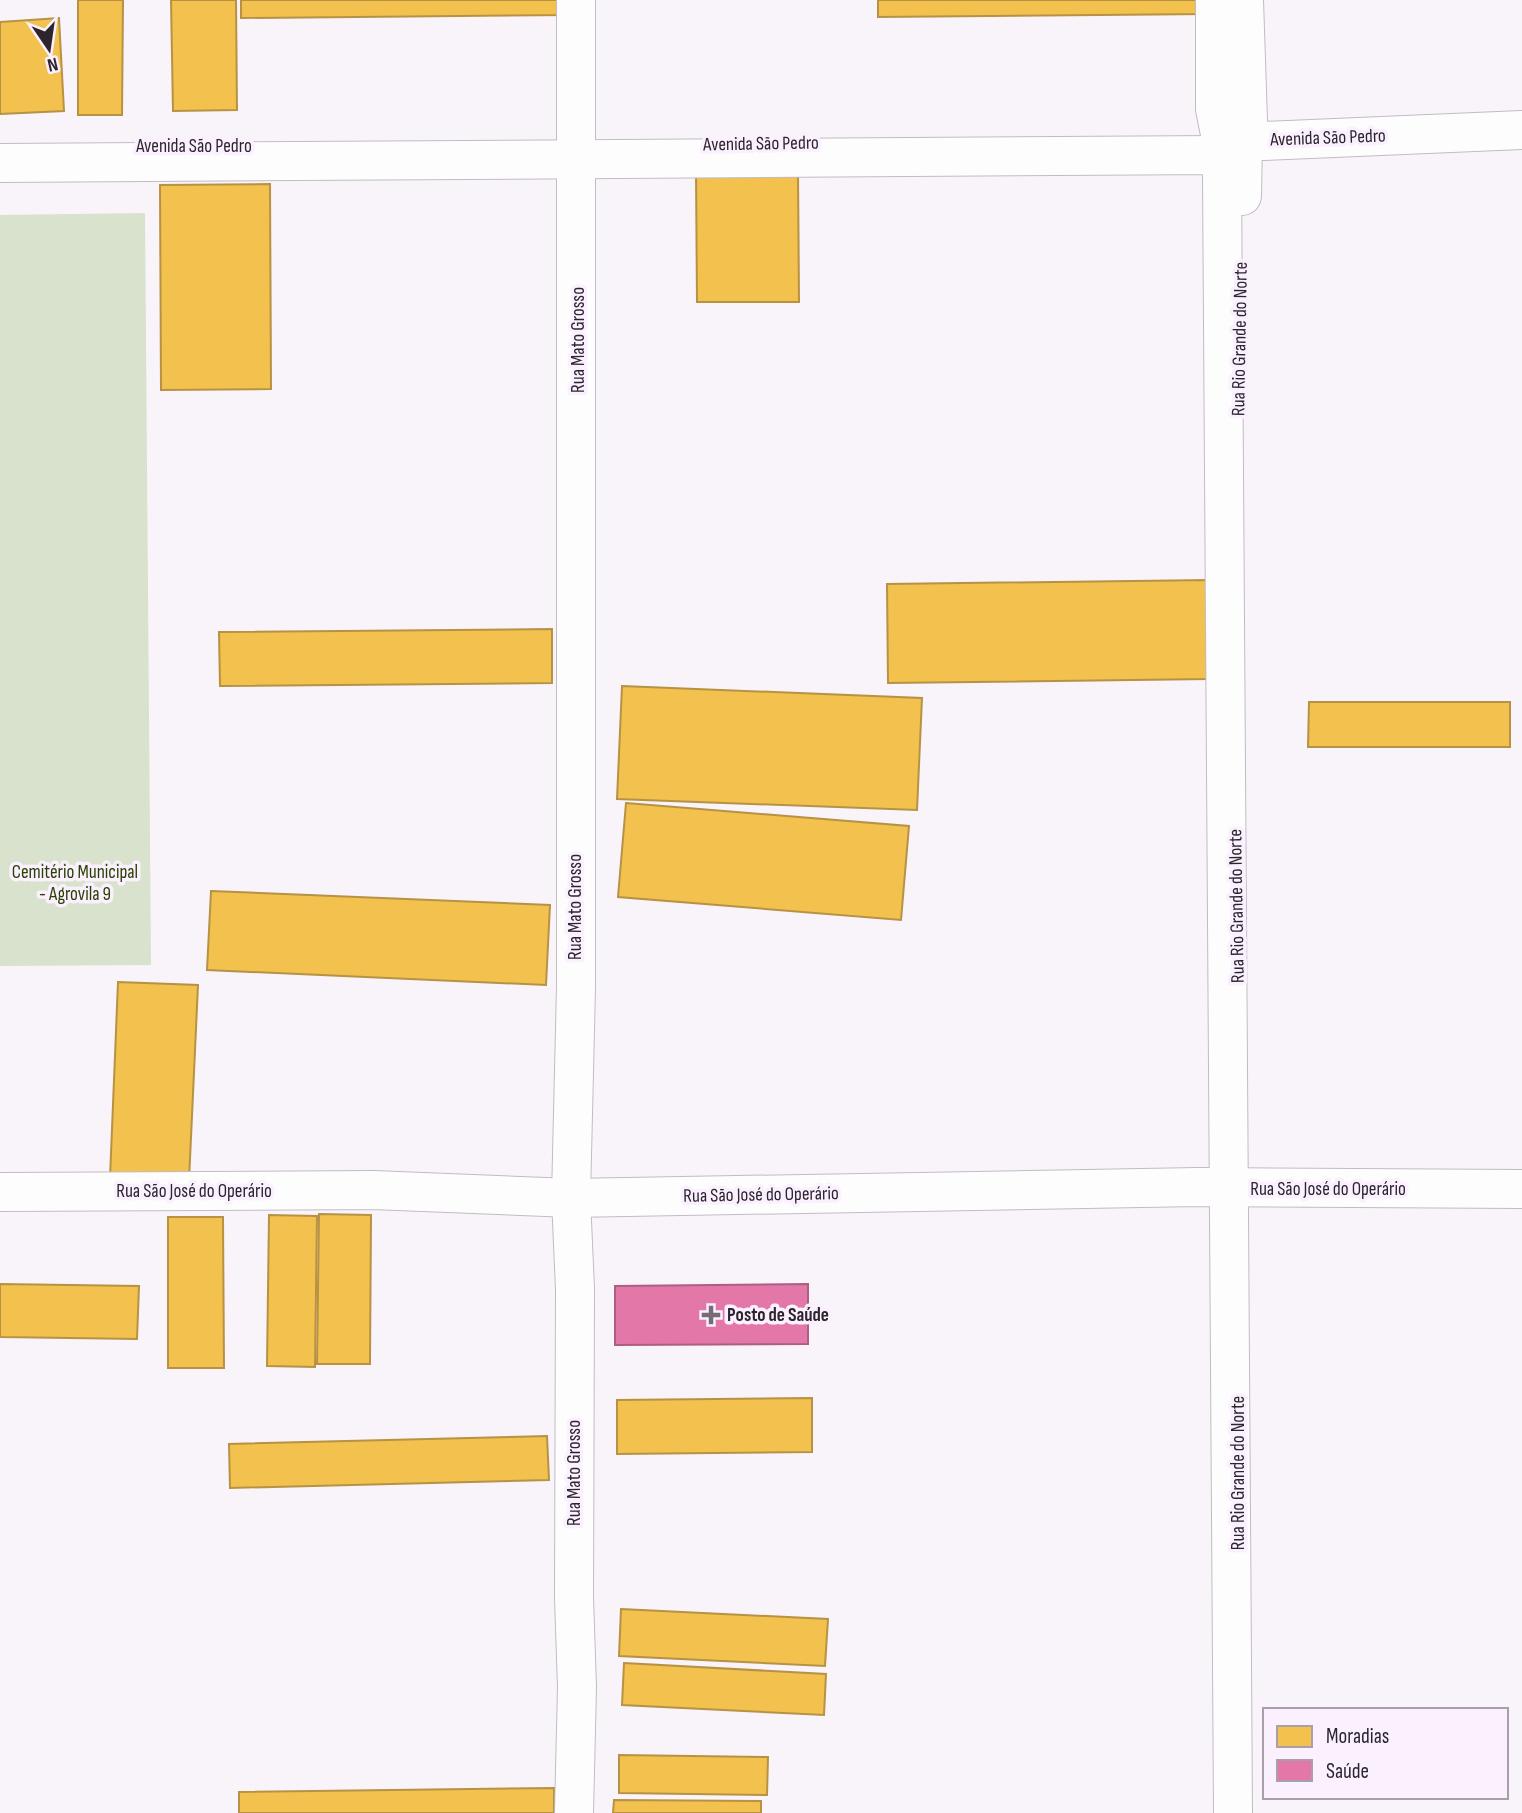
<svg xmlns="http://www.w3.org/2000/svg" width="1522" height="1813" font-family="'Sofia Sans Condensed',sans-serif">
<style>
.green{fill:#d9e2cd}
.homes{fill:#f2c14e;stroke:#b79244;stroke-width:2}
.health{fill:#e377a8;stroke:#ac5e83;stroke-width:2}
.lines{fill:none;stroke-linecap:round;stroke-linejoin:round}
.minor-casing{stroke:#c1bcc3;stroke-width:40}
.minor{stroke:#fefdfe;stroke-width:38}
.poi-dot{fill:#746d75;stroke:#fbf0fe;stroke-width:2.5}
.labels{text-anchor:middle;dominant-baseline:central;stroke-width:7;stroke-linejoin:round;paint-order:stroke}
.street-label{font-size:19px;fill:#2c252e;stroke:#fbf0fe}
.park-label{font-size:19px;fill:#2a4002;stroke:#fbf0fe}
.poi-label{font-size:19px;font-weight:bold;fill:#2c252e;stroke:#fbf0fe;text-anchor:start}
</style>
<rect width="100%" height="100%" fill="#f9f4fa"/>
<path class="green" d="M145 213 151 965 0 966V215Z"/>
<g class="homes">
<path d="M78 0H123L122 115H78Z"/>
<path d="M171 0H236L237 110 173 111Z"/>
<path d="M241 0H570V15L241 18Z"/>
<path d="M878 0H1208V14L878 17Z"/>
<path d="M59 18 64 111 0 114V22Z"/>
<path d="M798 172 799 302H697L696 173Z"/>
<path d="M270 184 271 389 161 390 160 185Z"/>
<path d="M1209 580 1210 679 888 683 887 584Z"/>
<path d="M552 629V683L220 686 219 632Z"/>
<path d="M622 686 922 698 917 810 617 799Z"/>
<path d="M1309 702H1510V747H1308Z"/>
<path d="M626 803 909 826 901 920 618 897Z"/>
<path d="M211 891 550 905 546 985 207 970Z"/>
<path d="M118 982 198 985 189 1181 110 1178Z"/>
<path d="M319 1214 371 1215 370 1364H317Z"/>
<path d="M269 1215 317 1216 315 1367 267 1366Z"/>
<path d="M168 1217H223L224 1368H168Z"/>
<path d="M0 1284 139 1286 137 1339 0 1337Z"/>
<path d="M812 1398V1452L617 1454V1400Z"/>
<path d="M547 1436 549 1480 230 1488 229 1444Z"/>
<path d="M621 1609 828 1619 825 1666 619 1656Z"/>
<path d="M624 1663 826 1674 824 1715 622 1705Z"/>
<path d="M619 1755 768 1757 767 1795 619 1793Z"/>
<path d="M554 1788V1813H239V1792Z"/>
<path d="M614 1800 761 1801V1813H613Z"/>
</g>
<path class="health" d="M808 1284V1344L615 1345V1286Z"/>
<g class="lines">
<g class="minor-casing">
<g id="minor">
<path d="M1215 0V109L1221 139"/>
<path d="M1220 139 1263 141 1522 130"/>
<path d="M0 163 1219 155 1222 174 1233 1813"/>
<path d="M1242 196 1243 141 1248 121 1244 0"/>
<path d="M0 1192 373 1190 571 1198 1198 1187 1522 1189"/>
<path d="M574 1813 577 1687 574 1598 575 1289 571 1198 576 987V0"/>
</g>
</g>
<use href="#minor" class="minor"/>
</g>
<path class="poi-dot" d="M707.5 1304.5h7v7h7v7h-7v7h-7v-7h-7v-7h7z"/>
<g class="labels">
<g class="street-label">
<text transform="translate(1328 138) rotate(-2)">Avenida São Pedro</text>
<text transform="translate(761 144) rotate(-1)">Avenida São Pedro</text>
<text x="194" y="146">Avenida São Pedro</text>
<text transform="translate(1240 339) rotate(-89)">Rua Rio Grande do Norte</text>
<text transform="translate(578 340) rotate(-90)">Rua Mato Grosso</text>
<text transform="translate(1237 906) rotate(-91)">Rua Rio Grande do Norte</text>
<text transform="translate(575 907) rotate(-90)">Rua Mato Grosso</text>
<text x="1328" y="1189">Rua São José do Operário</text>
<text x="194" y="1191">Rua São José do Operário</text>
<text transform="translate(761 1195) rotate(-1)">Rua São José do Operário</text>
<text transform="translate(574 1473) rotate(-90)">Rua Mato Grosso</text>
<text transform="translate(1238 1473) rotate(-90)">Rua Rio Grande do Norte</text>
</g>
<g class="park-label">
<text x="75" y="872">Cemitério Municipal<tspan x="75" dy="22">- Agrovila 9</tspan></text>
</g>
<g class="poi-label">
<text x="727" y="1315">Posto de Saúde</text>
</g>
</g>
<rect x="1263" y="1708" width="245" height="91" fill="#fbf0fe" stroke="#a89fab" stroke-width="2"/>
<rect x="1277" y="1726" width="35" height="21" fill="#f2c14e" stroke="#a89fab" stroke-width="2"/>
<text x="1326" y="1743" font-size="21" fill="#2c252e">Moradias</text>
<rect x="1277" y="1760" width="35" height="21" fill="#e377a8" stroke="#a89fab" stroke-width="2"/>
<text x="1326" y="1778" font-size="21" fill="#2c252e">Saúde</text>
<g transform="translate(49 49) rotate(167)" stroke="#fbf0fe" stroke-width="5" paint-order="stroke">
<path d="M0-5L12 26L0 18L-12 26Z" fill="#2c252e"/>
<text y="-10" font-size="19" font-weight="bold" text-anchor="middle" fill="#2c252e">N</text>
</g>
</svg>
